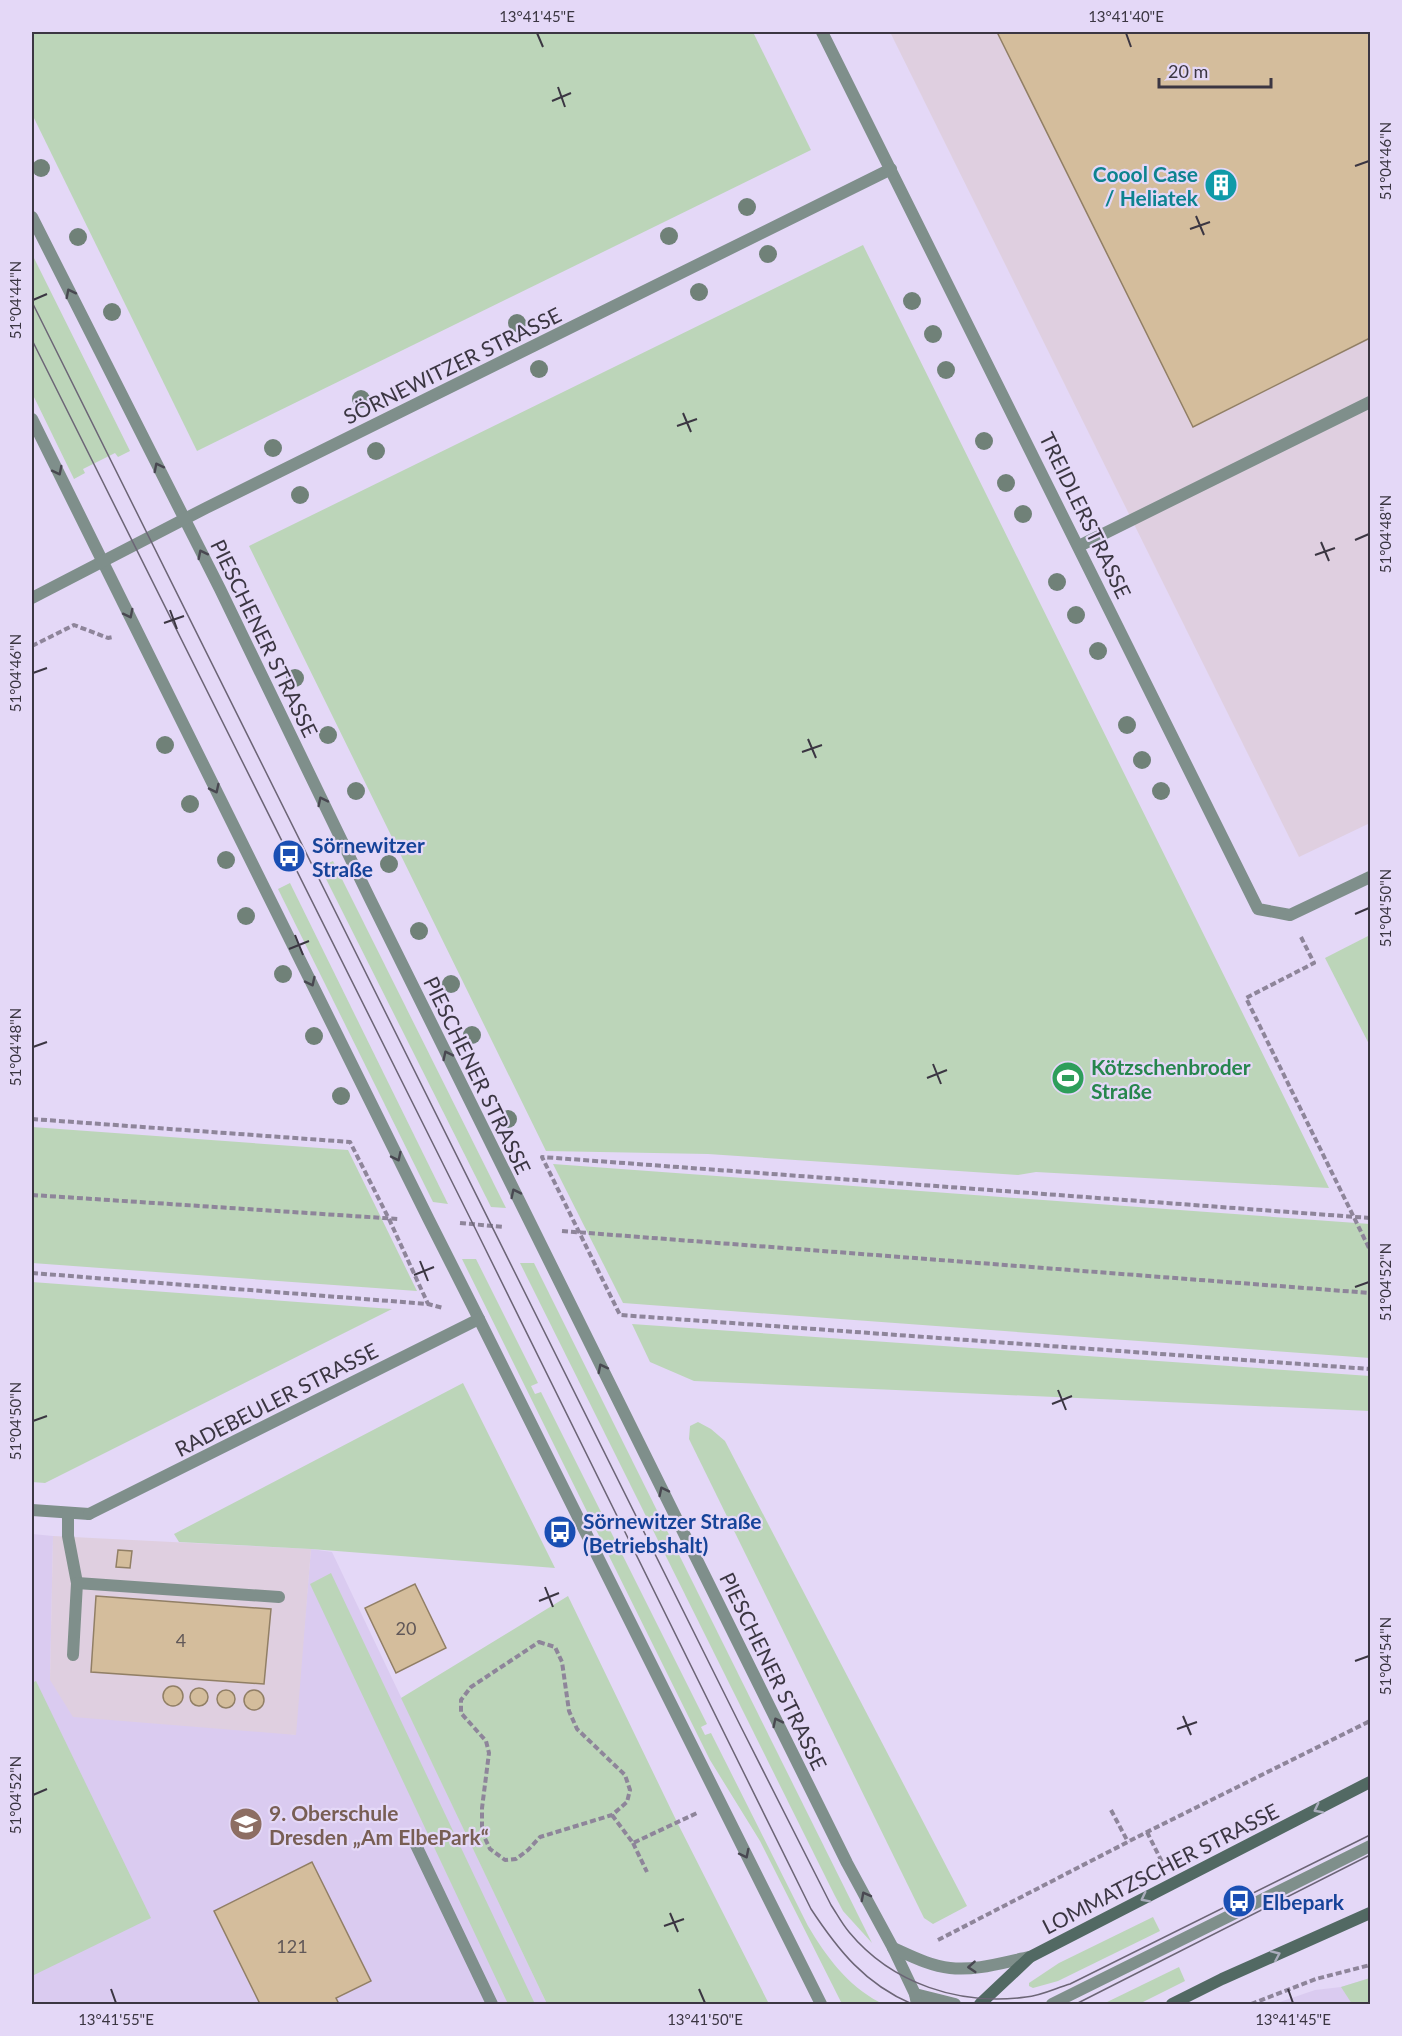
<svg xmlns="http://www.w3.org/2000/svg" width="1402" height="2036" font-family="Lato,sans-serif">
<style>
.built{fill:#dacbf0}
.industrial{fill:#dfcfe0}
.green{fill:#bcd5b9}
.building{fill:#d4bd9c;stroke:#917f65;stroke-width:1.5}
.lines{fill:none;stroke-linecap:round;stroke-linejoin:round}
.path{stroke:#8e859a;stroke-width:4;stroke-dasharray:6 3;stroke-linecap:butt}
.service{stroke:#7f8f8b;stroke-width:12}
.minor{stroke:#7f8f8b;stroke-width:12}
.secondary{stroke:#526963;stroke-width:12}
.tram{stroke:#6c6576;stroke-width:1.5}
.tree{fill:#708178}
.oneway{stroke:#494851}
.oneway2{stroke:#aaacbc}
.ticks{fill:none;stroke:#3b3642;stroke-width:2}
.labels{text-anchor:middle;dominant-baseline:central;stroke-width:4.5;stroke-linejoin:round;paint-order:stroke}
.number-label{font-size:18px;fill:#615858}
.culture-label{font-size:21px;font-weight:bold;fill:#0d838f;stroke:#e4d8f7;text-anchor:end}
.street-label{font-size:21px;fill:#3b3642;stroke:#e4d8f7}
.transit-label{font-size:21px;font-weight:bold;fill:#164399;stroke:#e4d8f7;text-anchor:start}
.leisure-label{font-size:21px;font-weight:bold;fill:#27864d;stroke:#e4d8f7;text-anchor:start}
.education-label{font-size:21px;font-weight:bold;fill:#785e54;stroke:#e4d8f7;text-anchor:start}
.neatline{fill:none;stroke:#3b3642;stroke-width:2}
.ticks-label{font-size:15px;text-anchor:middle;fill:#3b3642}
</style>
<rect width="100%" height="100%" fill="#e4d8f7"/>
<g class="built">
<path d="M32 1534 53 1536 50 1680 295 1735 311 1549 332 1552 547 2004H32Z"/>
<path d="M1370 1978V2004H1274L1315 1990 1341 1987Z"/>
</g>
<g class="industrial">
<path d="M890 32H1370V823L1299 857Z"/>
<path d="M53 1536 311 1549 296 1735 73 1717 50 1680Z"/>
</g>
<g class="green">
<path d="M32 32H753L811 150 197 451 32 114Z"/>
<path d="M863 245 1329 1188 1036 1172 1018 1175 708 1154 546 1151 249 546Z"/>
<path d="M32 254 130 451 118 457 115 453 83 469 85 473 74 479 32 393Z"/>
<path d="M333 861 506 1208 491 1207 320 867Z"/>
<path d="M290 883 448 1204 433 1202 278 889Z"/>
<path d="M1370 935V1046L1325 958Z"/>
<path d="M32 1127 348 1150 417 1291 32 1263Z"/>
<path d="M553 1164 1370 1224V1358L623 1303Z"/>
<path d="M462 1259H476L538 1383 531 1386 535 1394 541 1392 707 1724 701 1727 705 1735 711 1733 808 1926C826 1956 847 1985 879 2002L877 2004H842L760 1841 710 1760Z"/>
<path d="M520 1263H534L872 1943 843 1911 834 1894Z"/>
<path d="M32 1282 392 1309 45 1483 32 1482Z"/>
<path d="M632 1324 1370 1376V1411L694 1381 650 1362Z"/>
<path d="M463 1383 555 1568 311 1549 179 1542 174 1534Z"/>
<path d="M698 1422 711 1429 725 1441 967 1906 933 1924 924 1918 689 1439 690 1426Z"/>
<path d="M331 1573 535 2004H508L310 1584Z"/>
<path d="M568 1596 677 1822 769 2004H547L401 1698Z"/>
<path d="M36 1681 151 1918 32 1976V1683Z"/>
<path d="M1153 1917 1160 1931 1058 1981 1033 1988 1029 1986V1983L1059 1963Z"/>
<path d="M1179 1967 1185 1981 1139 2004H1103Z"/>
<path d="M1370 1978V2004H1352L1341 1987Z"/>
</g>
<g class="building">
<path d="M997 32H1370V338L1193 427Z"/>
<path d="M118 1550 132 1551 130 1568 116 1567Z"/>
<path d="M415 1584 446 1648 396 1673 365 1608Z"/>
<path d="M96 1596 271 1609 264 1684 91 1672Z"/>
<circle cx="173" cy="1696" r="10"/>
<circle cx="199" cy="1697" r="9"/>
<circle cx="226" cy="1699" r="9"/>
<circle cx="254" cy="1700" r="10"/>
<path d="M312 1862 371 1981 336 1998 339 2004H260L214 1911Z"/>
</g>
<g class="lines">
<g class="path">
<path d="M32 646 74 625 108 638 113 637"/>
<path d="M1301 937 1314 963 1246 998 1370 1250"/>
<path d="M32 1119 350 1142 389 1219 428 1304"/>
<path d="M32 1195 399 1219"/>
<path d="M1370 1218 542 1157 620 1315 1370 1369"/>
<path d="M460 1223 504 1227"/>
<path d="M562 1231 1370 1293"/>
<path d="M32 1273 428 1304 443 1308"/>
<path d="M539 1642 555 1647 562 1662 569 1711 577 1729 625 1775 630 1790 627 1802 612 1815 540 1837 528 1850 516 1859 505 1860 490 1849 482 1832V1808L489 1753 486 1741 461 1713V1700L471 1687Z"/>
<path d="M1111 1810 1128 1842"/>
<path d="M612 1815 633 1843 697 1813"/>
<path d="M1147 1832 1162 1862"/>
<path d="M633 1843 647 1872"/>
<path d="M938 1940 1147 1832 1370 1721"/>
<path d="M1251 2004 1316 1979 1370 1965"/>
</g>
<g class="service">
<path d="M1079 546 1370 402"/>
<path d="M32 1510 89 1514"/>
<path d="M68 1513V1536L77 1583 73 1655"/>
<path d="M77 1583 279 1597"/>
<path d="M414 1841 492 2004"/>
<path d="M915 1994 955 2004"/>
<path d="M1052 2004 1370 1846"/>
</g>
<g class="minor">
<path d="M822 32 1258 909 1290 915 1370 877"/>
<path d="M32 217 220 589 370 899 847 1863 893 1948 915 1994 917 2004"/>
<path d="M32 419 429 1220 479 1319 821 2004"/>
<path d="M32 598 206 508 891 169"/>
<path d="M89 1514 479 1319"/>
<path d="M893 1948C911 1956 930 1966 950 1968 977 1971 1004 1962 1030 1957"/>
</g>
<g class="secondary">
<path d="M980 2004 1030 1957 1370 1782"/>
<path d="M1172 2004 1222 1979 1370 1913"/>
</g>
<g class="tram">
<path d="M32 302 741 1727 831 1905C837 1914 842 1924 849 1932 892 1984 960 2006 1026 1997 1041 1996 1056 1988 1070 1984L1370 1835"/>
<path d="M32 340 473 1224 811 1909C838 1950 865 1984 912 2004"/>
<path d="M1076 2004 1370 1855"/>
</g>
</g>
<g class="tree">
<circle cx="41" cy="168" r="9"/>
<circle cx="747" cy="207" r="9"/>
<circle cx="669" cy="236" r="9"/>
<circle cx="78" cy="237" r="9"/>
<circle cx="768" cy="254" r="9"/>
<circle cx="699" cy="292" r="9"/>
<circle cx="912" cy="301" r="9"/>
<circle cx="112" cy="312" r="9"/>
<circle cx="517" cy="323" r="9"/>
<circle cx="933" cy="334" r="9"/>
<circle cx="539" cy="369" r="9"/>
<circle cx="946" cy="370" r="9"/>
<circle cx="361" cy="399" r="9"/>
<circle cx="984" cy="441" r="9"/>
<circle cx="273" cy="448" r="9"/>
<circle cx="376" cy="451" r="9"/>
<circle cx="1006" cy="483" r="9"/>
<circle cx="300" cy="495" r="9"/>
<circle cx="1023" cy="514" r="9"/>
<circle cx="1057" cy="582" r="9"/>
<circle cx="1076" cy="615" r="9"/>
<circle cx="1098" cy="651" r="9"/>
<circle cx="295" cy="678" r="9"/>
<circle cx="1127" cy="725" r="9"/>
<circle cx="328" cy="735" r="9"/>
<circle cx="165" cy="745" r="9"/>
<circle cx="1142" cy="760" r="9"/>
<circle cx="356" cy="791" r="9"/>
<circle cx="1161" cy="791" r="9"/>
<circle cx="190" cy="804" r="9"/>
<circle cx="226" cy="860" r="9"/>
<circle cx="389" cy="864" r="9"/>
<circle cx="246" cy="916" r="9"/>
<circle cx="419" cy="931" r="9"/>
<circle cx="283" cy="974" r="9"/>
<circle cx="451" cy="984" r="9"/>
<circle cx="472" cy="1035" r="9"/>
<circle cx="314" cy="1036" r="9"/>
<circle cx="341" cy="1096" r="9"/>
<circle cx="508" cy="1119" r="9"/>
</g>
<defs><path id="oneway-chevron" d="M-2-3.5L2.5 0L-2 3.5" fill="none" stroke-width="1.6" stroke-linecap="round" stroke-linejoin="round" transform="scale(1.5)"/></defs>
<g class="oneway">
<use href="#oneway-chevron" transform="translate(70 293) rotate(-117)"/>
<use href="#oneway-chevron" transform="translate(158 467) rotate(-117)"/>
<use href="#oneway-chevron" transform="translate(58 471) rotate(63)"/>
<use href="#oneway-chevron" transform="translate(202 554) rotate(-117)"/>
<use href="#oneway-chevron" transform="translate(129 614) rotate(63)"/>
<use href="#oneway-chevron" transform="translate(215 789) rotate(64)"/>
<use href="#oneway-chevron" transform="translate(322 801) rotate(-116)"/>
<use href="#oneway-chevron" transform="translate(311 982) rotate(64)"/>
<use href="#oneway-chevron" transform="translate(447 1055) rotate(-116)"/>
<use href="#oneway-chevron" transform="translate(397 1157) rotate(64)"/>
<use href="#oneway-chevron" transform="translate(515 1193) rotate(-116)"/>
<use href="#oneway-chevron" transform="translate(602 1368) rotate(-117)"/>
<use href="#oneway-chevron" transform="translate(663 1491) rotate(-116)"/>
<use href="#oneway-chevron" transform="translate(777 1722) rotate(-116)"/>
<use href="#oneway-chevron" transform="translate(745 1854) rotate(63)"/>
<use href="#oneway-chevron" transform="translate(865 1896) rotate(-118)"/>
<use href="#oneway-chevron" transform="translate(972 1967) rotate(176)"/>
</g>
<g class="oneway2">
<use href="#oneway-chevron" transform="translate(1318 1809) rotate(153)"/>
<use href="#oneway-chevron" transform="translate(1145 1898) rotate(153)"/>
<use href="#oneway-chevron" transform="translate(1276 1955) rotate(-24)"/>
</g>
<path class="ticks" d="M537 33 543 47M1126 33 1131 47M558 87 565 107M552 101 571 93M1355 166 1369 161M1196 216 1204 235M1190 229 1210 222M33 300 47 294M683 413 691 432M677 426 697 419M1355 540 1369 534M1321 542 1329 561M1315 555 1335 548M170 610 177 629M164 623 184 616M33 673 47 668M808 739 816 758M802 752 822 745M1355 914 1369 908M295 935 303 955M289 949 309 941M33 1047 47 1042M933 1064 941 1084M927 1078 947 1070M420 1261 428 1281M414 1275 434 1267M1355 1287 1369 1282M1058 1390 1066 1410M1052 1404 1072 1396M33 1421 47 1416M545 1587 553 1607M539 1601 559 1593M1355 1661 1369 1656M1183 1716 1191 1735M1177 1729 1197 1722M33 1795 47 1789M670 1913 678 1932M664 1926 684 1919M111 1989 116 2003M699 1989 705 2003M1288 1989 1293 2003"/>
<defs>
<g id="building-disc" transform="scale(1.725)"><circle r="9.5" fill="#0f9aa8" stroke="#e4d8f7"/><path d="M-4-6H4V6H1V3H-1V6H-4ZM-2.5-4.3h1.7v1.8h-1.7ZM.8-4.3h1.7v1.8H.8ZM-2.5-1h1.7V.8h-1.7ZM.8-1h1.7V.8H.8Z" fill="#fff"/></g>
<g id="bus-disc" transform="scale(1.725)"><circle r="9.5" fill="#1a4fb4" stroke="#e4d8f7"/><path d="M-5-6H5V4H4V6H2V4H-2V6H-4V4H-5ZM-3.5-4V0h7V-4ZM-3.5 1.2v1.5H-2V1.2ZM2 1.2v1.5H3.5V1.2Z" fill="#fff"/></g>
<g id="stadium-disc" transform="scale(1.725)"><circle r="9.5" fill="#2e9e5b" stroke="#e4d8f7"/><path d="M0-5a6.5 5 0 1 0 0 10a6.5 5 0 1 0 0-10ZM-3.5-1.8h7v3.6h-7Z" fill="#fff"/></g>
<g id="school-disc" transform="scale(1.725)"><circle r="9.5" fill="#8d6e63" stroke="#e4d8f7"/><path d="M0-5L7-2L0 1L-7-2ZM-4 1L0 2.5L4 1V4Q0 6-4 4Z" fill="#fff"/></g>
</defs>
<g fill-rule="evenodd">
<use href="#building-disc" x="1221" y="185"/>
<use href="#bus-disc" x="289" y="856"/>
<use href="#stadium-disc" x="1068" y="1078"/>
<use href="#bus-disc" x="560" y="1532"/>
<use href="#school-disc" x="246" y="1824"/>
<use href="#bus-disc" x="1239" y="1901"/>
</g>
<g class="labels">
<g class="number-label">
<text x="406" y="1628">20</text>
<text x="181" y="1640">4</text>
<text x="292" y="1946">121</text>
</g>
<g class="culture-label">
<text x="1198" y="173">Coool Case<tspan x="1198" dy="24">/ Heliatek</tspan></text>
</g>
<g class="street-label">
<text transform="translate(452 365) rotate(-26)">SÖRNEWITZER STRASSE</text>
<text transform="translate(1086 515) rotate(64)">TREIDLERSTRASSE</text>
<text transform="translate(265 638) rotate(64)">PIESCHENER STRASSE</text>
<text transform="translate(478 1075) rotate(64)">PIESCHENER STRASSE</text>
<text transform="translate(276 1399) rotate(-27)">RADEBEULER STRASSE</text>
<text transform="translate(774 1671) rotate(64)">PIESCHENER STRASSE</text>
<text transform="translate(1160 1868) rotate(-27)">LOMMATZSCHER STRASSE</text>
</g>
<g class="transit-label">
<text x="312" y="844">Sörnewitzer<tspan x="312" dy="24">Straße</tspan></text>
<text x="583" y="1520">Sörnewitzer Straße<tspan x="583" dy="24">(Betriebshalt)</tspan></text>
<text x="1262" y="1901">Elbepark</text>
</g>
<g class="leisure-label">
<text x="1091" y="1066">Kötzschenbroder<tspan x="1091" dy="24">Straße</tspan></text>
</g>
<g class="education-label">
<text x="269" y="1812">9. Oberschule<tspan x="269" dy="24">Dresden „Am ElbePark“</tspan></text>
</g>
</g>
<rect width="1402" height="2036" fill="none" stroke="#e4d8f7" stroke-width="66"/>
<path d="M1159 78v9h112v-9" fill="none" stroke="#3b3642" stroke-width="3"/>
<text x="1168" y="78" font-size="18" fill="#3b3642" stroke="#e4d8f7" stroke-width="4.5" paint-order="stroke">20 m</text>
<rect x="33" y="33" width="1336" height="1970" class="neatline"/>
<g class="ticks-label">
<text x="537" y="22">13°41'45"E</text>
<text x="1126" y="22">13°41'40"E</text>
<text transform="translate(1386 161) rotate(-90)" y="5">51°04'46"N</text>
<text transform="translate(16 300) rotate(-90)" y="5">51°04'44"N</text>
<text transform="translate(1386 534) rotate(-90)" y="5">51°04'48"N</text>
<text transform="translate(16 673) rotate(-90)" y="5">51°04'46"N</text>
<text transform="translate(1386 908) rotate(-90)" y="5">51°04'50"N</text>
<text transform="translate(16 1047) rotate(-90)" y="5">51°04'48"N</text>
<text transform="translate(1386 1282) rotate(-90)" y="5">51°04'52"N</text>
<text transform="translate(16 1421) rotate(-90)" y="5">51°04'50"N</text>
<text transform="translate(1386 1656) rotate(-90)" y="5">51°04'54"N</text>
<text transform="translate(16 1795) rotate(-90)" y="5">51°04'52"N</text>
<text x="116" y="2025">13°41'55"E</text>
<text x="705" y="2025">13°41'50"E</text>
<text x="1293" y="2025">13°41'45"E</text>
</g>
</svg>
